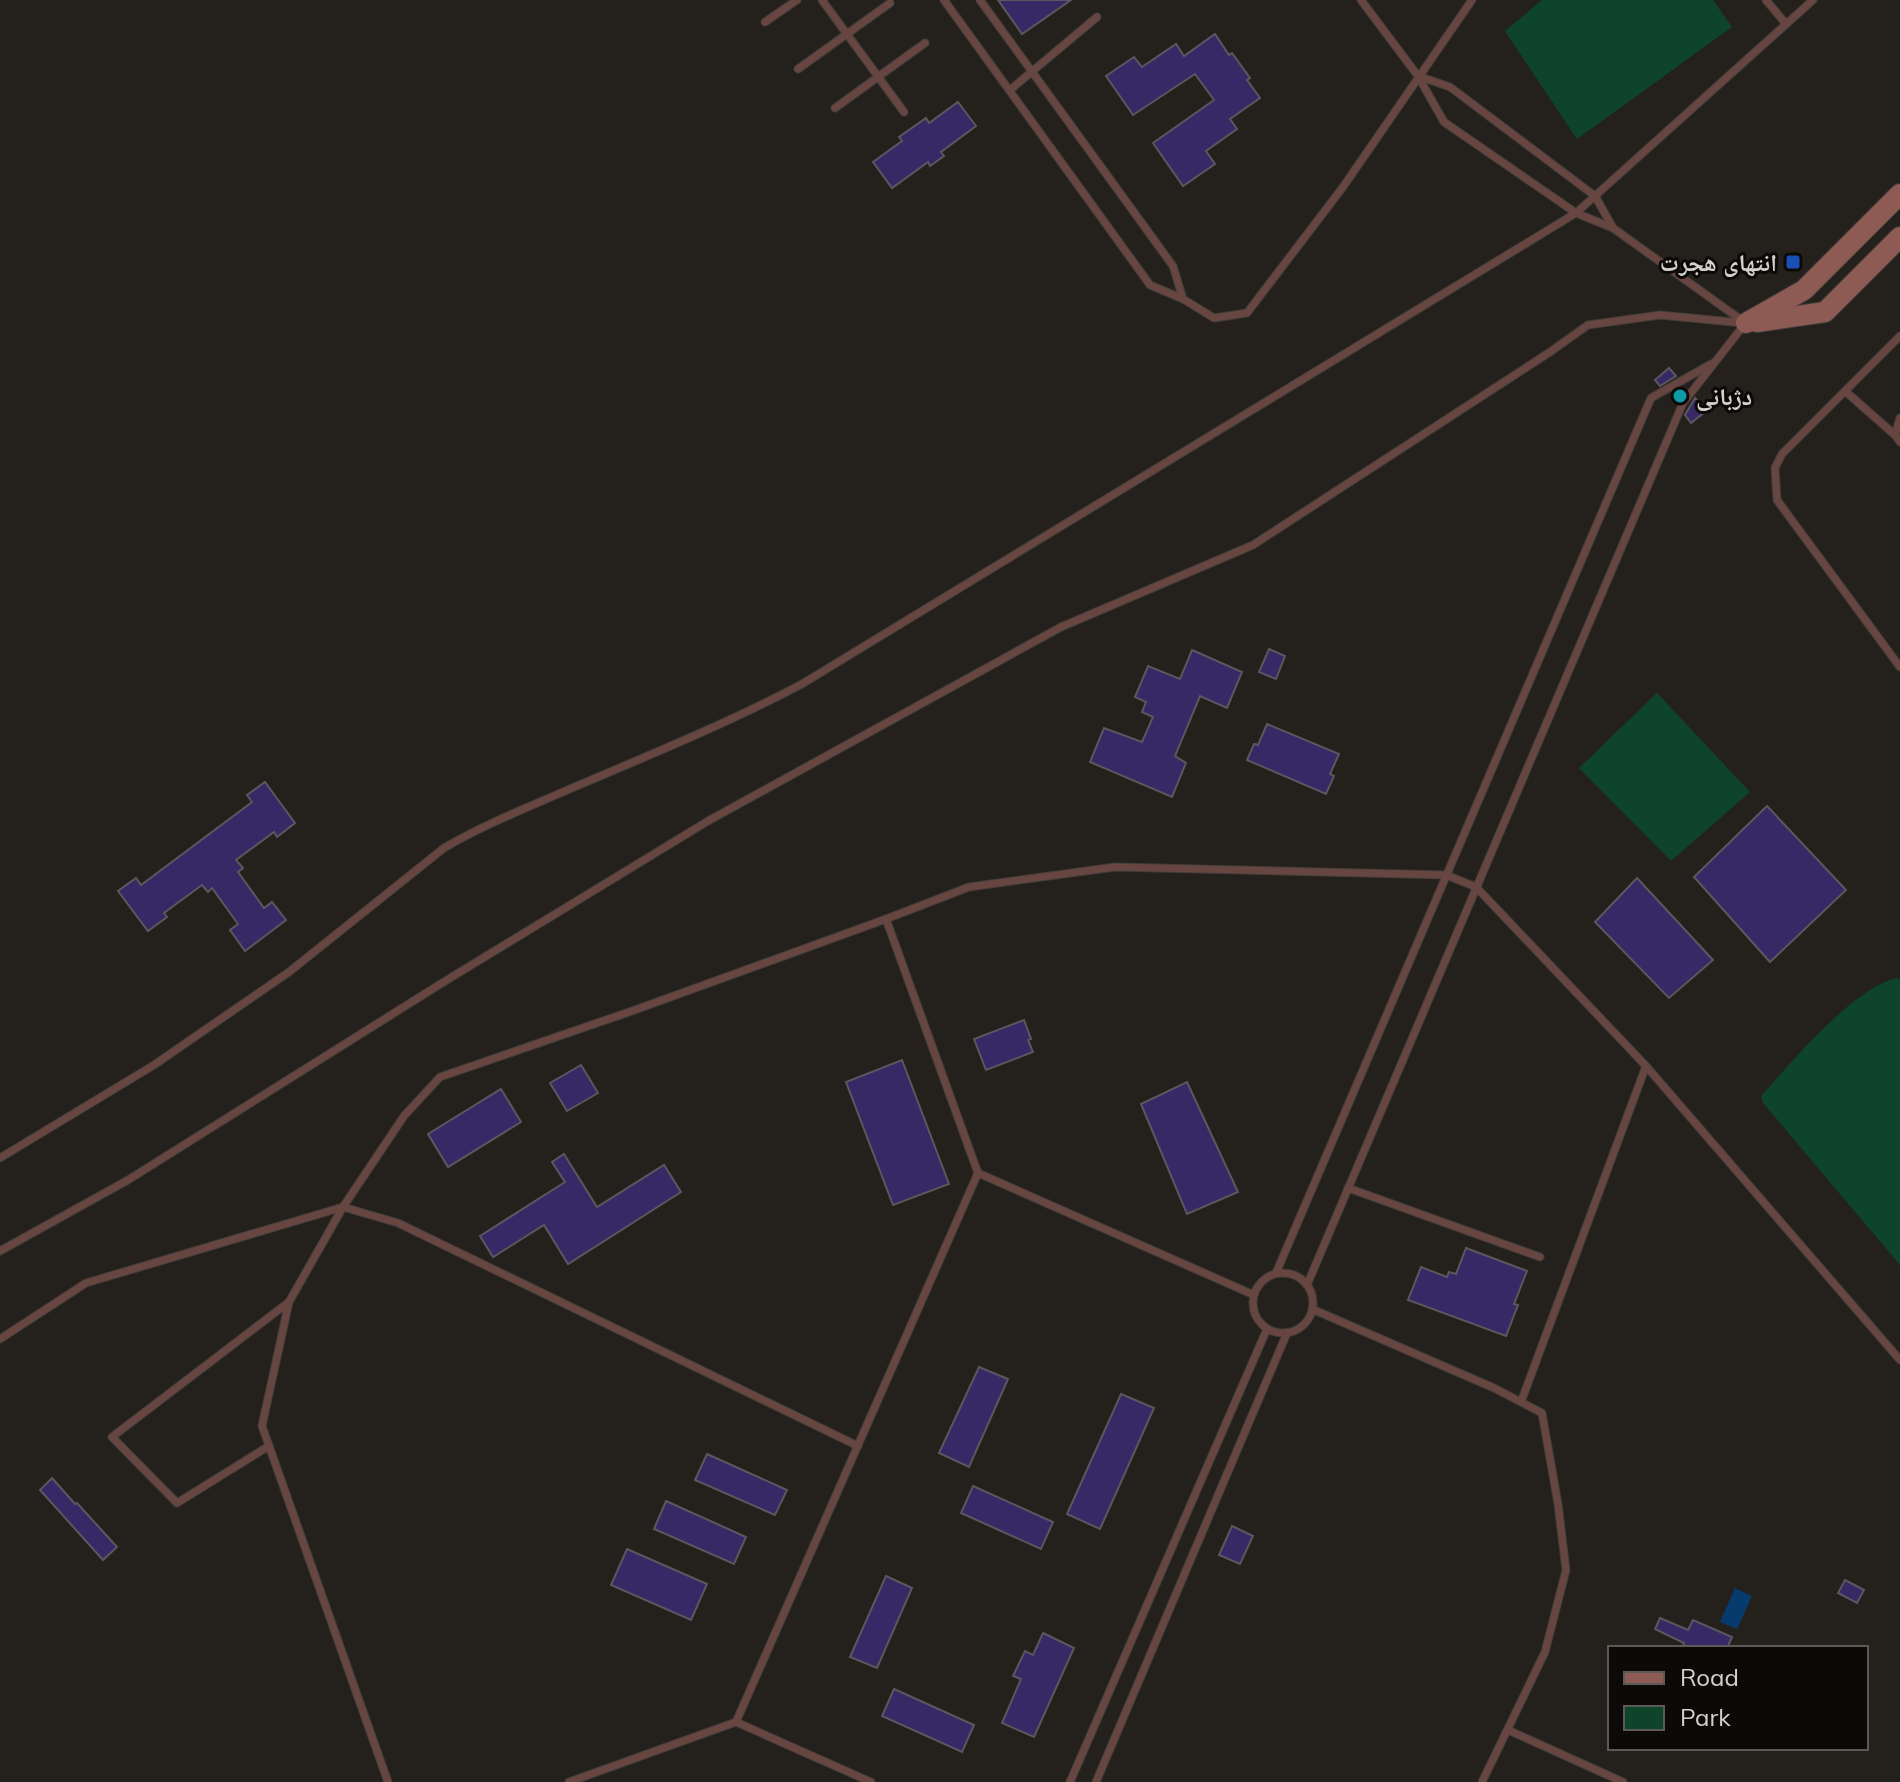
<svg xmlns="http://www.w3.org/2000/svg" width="1900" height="1782" font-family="Mulish,'Noto Naskh Arabic',sans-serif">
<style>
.green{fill:#0e452a}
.water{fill:#073b6e}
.building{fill:#362966;stroke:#58585e;stroke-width:2}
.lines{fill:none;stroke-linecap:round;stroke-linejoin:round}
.lane-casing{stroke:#403c38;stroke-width:9}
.secondary-casing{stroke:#403c38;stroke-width:22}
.lane{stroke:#674642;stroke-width:7}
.secondary{stroke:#8e5b54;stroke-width:20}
.transit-dot{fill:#1a4fb4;stroke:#0c0a08;stroke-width:3}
.culture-dot{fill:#0f9aa8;stroke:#0c0a08;stroke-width:3}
.labels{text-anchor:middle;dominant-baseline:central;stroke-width:6;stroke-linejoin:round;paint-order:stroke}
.poi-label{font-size:24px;font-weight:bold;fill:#d3d0ce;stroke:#0c0a08;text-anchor:end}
</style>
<rect width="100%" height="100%" fill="#24201c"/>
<g class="green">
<path d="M1542 0H1713L1732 27 1577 139 1505 31Z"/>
<path d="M1657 693 1750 792 1671 861 1579 768Z"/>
<path d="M1897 978 1900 980V1265L1763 1103 1761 1096C1791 1063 1854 987 1897 978Z"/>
</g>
<path class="water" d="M1735 1588 1752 1596 1737 1629 1720 1622Z"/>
<g class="building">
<path d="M998 0H1071L1022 34Z"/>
<path d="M1215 34 1229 55 1232 53 1250 78 1247 80 1260 98 1230 119 1237 129 1206 151 1215 164 1183 186 1153 143 1214 100 1195 74 1133 115 1106 76 1134 57 1142 67 1176 44 1184 56Z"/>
<path d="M958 102 976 126 941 152 944 156 930 166 928 162 892 188 873 162 902 141 899 137 926 118 929 123Z"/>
<path d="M1669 368 1676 376 1660 386 1655 380Z"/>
<path d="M1695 398 1706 411 1691 423 1685 415Z"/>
<path d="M1269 649 1285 656 1276 679 1259 672Z"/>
<path d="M1192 650 1242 672 1227 708 1200 696 1175 756 1186 763 1172 797 1090 762 1104 728 1142 742 1153 717 1142 712 1146 702 1135 697 1148 666 1180 679Z"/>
<path d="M1267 724 1339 754 1330 774 1334 776 1326 794 1247 760 1254 744 1258 745Z"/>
<path d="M265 782 295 823 277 837 274 832 236 860 243 868 238 872 264 908 272 902 286 920 245 951 230 930 238 924 212 888 208 892 202 885 164 913 167 917 148 931 118 891 136 878 141 885 252 802 247 795Z"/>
<path d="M1767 806 1846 890 1770 962 1694 877Z"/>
<path d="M1637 878 1713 960 1669 998 1595 922Z"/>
<path d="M1024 1020 1031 1039 1028 1040 1033 1052 986 1070 974 1039Z"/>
<path d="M902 1060 949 1184 893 1205 846 1082Z"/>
<path d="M581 1065 598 1093 567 1111 550 1083Z"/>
<path d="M1187 1082 1238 1192 1187 1214 1141 1104Z"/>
<path d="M501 1089 521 1122 448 1167 428 1134Z"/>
<path d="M564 1154 597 1207 664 1165 681 1192 568 1264 544 1225 493 1257 480 1236 565 1182 552 1162Z"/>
<path d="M1466 1248 1527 1271 1514 1304 1518 1305 1506 1336 1408 1300 1421 1267 1447 1277 1449 1272 1456 1274Z"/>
<path d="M979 1367 1008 1379 969 1467 939 1453Z"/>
<path d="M1121 1394 1154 1408 1100 1529 1067 1514Z"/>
<path d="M707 1454 787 1490 775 1515 695 1480Z"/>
<path d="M52 1478 75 1504 77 1503 117 1547 103 1560 40 1490Z"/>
<path d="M973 1486 1053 1522 1041 1549 961 1513Z"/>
<path d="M666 1501 746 1537 734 1564 654 1529Z"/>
<path d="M1232 1526 1253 1536 1240 1564 1219 1555Z"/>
<path d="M627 1549 707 1584 691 1620 611 1585Z"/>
<path d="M886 1576 912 1588 877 1668 850 1657Z"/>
<path d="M1845 1580 1864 1590 1857 1603 1838 1593Z"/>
<path d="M1660 1618 1688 1630 1693 1620 1732 1637 1727 1648H1682L1684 1643 1655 1629Z"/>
<path d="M1043 1633 1074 1648 1034 1737 1002 1723 1021 1679 1013 1676 1025 1651 1033 1655Z"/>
<path d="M894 1689 974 1725 962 1752 882 1716Z"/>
</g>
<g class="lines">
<g class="lane-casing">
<g id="lane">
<path d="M822 0 904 112"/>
<path d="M944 0 1150 285 1183 299 1214 318 1247 313 1343 187 1472 0"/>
<path d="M980 0 1173 266 1183 299"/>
<path d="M1361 0 1418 76 1444 122 1576 213 1613 228 1744 322"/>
<path d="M1766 0 1786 24"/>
<path d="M765 22 797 0"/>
<path d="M798 69 890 3"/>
<path d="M1418 76 1450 87 1595 196 1612 226"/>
<path d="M1010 90 1097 17"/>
<path d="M835 108 925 43"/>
<path d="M1900 336 1782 454 1775 468 1777 500 1900 667"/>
<path d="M1845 391 1895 435"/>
<path d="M1900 418 1895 435 1900 442"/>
<path d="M0 1158 154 1065 289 972 444 848C485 824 529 807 572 788 650 755 728 723 802 684L1576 213 1813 0"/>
<path d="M978 1173 886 919 969 887 1115 867 1446 875 1476 887 1646 1066 1900 1360"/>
<path d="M1348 1188 1540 1257"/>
<path d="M343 1207 289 1302 262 1426 388 1782"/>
<path d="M0 1251 128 1180 442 983 708 821 1061 627 1253 545 1550 352 1588 325 1660 315 1743 323"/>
<circle cx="1283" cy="1303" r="30"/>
<path d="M1276 1273 1651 398 1711 364"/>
<path d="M1307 1285 1683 403 1744 325"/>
<path d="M1312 1309 1494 1388 1542 1413 1558 1504 1566 1570 1545 1652 1482 1782"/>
<path d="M0 1339 86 1283 343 1207"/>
<path d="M1521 1402 1646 1066"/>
<path d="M269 1446 177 1503 112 1437 289 1302"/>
<path d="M858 1446 398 1223 343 1207 404 1116 440 1077 632 1011 886 919"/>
<path d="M1508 1730 1623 1782"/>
<path d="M569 1782 736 1722"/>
<path d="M871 1782 736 1722 978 1173 1254 1295"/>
<path d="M1070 1782 1267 1329"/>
<path d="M1096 1782 1287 1333"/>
</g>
</g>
<g class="secondary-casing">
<g id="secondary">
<path d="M1757 322 1825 312 1900 237"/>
<path d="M1746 323 1804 290 1900 194"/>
</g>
</g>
<use href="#lane" class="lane"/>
<use href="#secondary" class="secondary"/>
</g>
<rect class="transit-dot" x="1785" y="254" width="16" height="16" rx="4"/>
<circle class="culture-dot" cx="1680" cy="396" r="8"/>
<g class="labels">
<g class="poi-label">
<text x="1777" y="262">انتهای هجرت</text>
<text x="1696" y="396" text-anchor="start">دژبانی</text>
</g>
</g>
<rect x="1608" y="1646" width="260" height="104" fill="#0c0a08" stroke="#5c5957" stroke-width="2"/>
<rect x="1624" y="1672" width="40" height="12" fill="#8e5b54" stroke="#5c5957" stroke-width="2"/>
<text x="1680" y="1686" font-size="24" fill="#d3d0ce">Road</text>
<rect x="1624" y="1706" width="40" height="24" fill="#0e452a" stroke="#5c5957" stroke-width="2"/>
<text x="1680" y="1726" font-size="24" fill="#d3d0ce">Park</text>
</svg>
